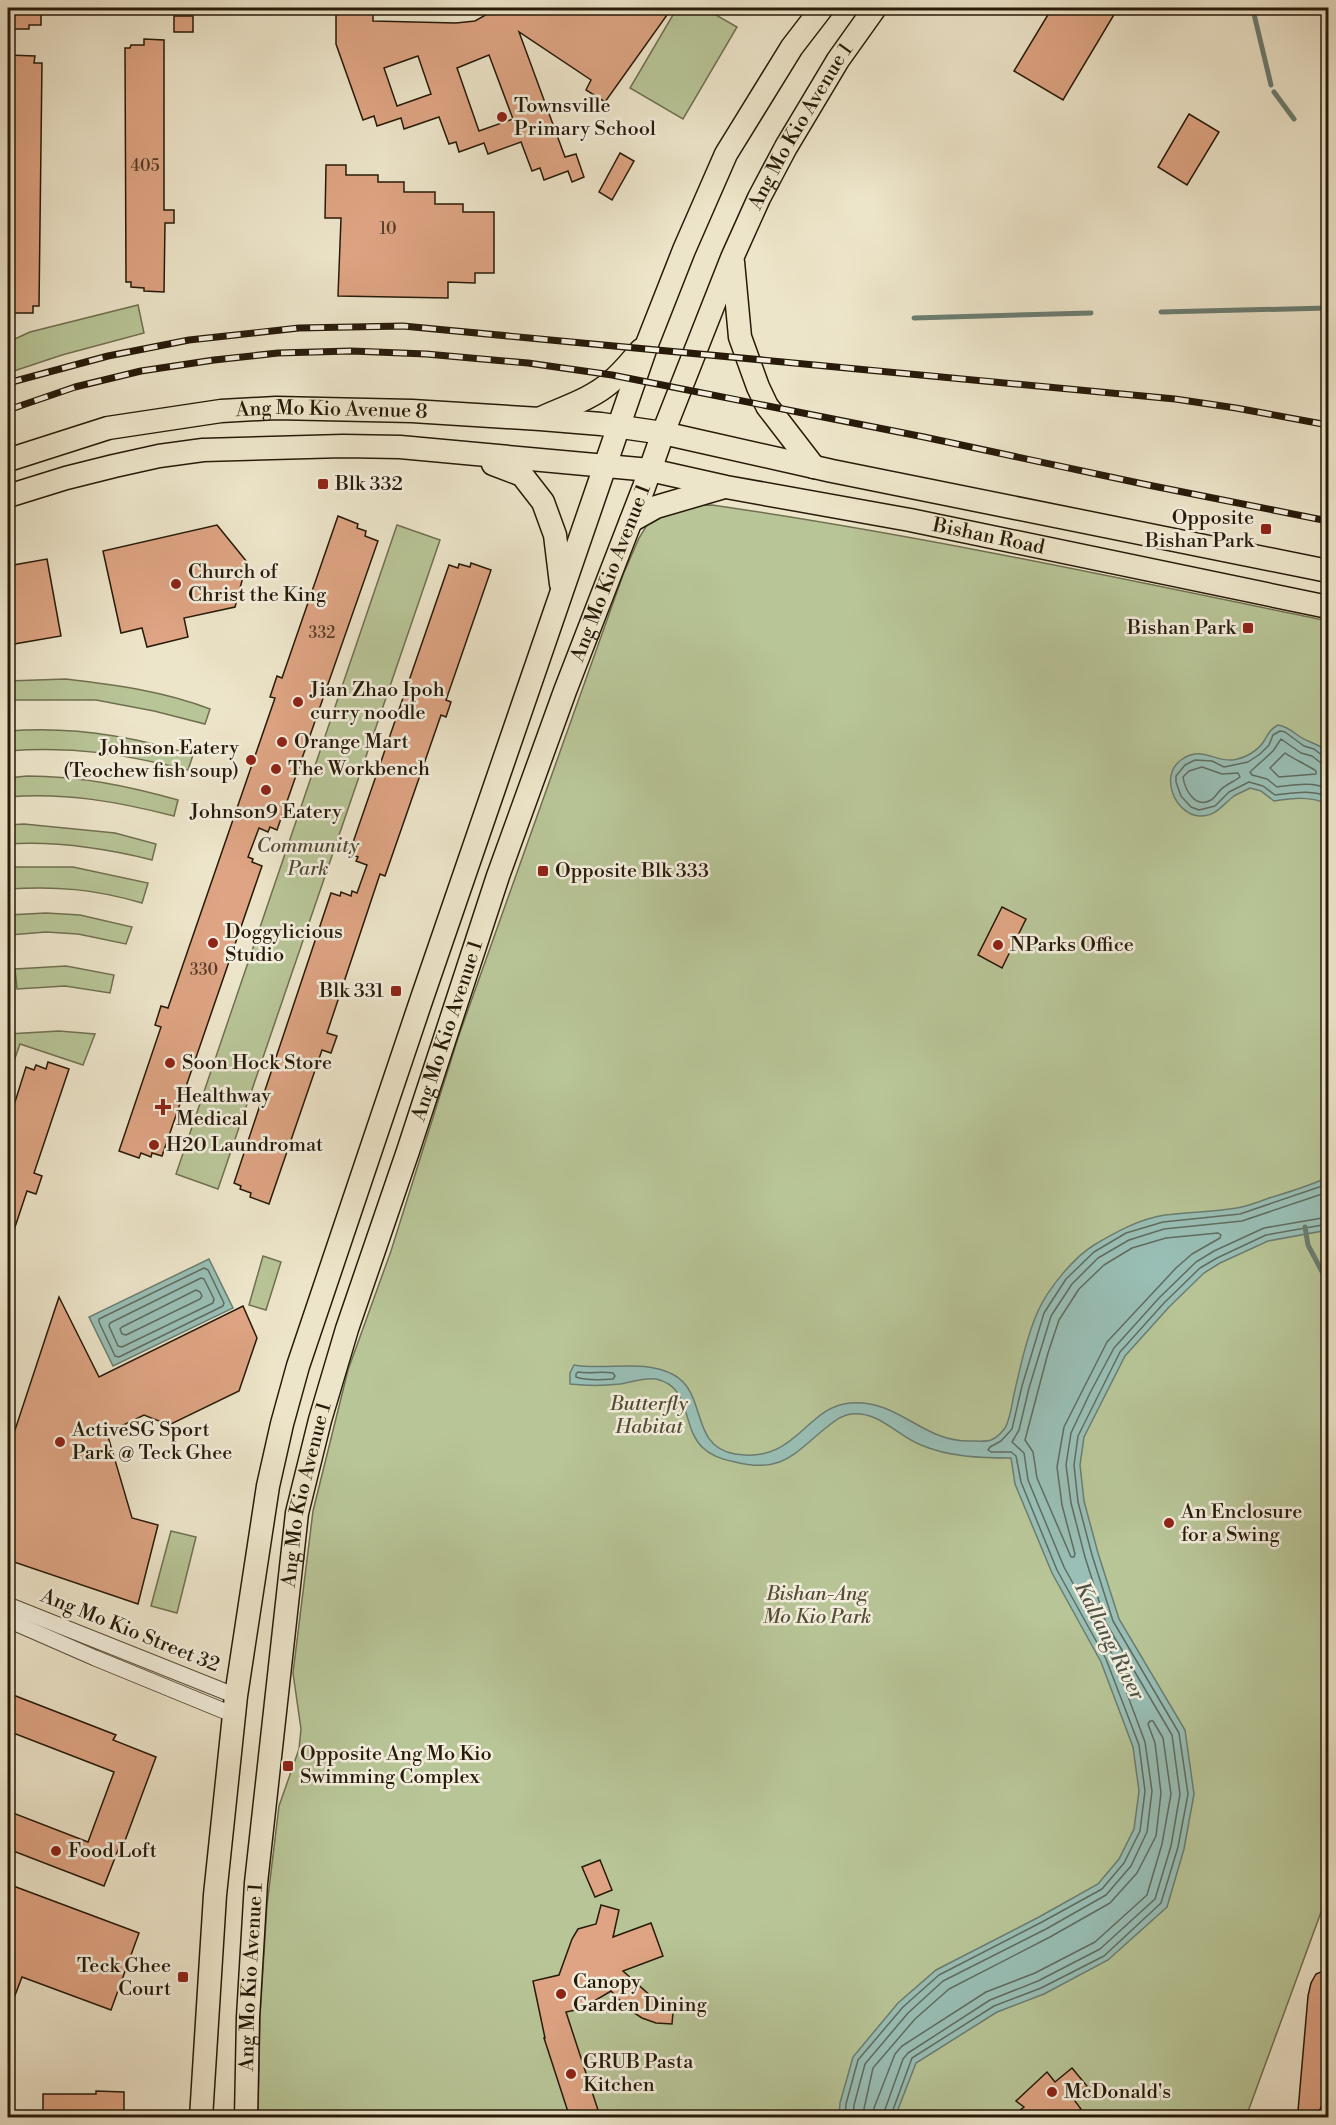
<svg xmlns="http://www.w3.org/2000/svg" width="1336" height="2125" font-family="'Libre Bodoni',serif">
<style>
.green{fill:#b8c597;stroke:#707050;stroke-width:1.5}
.water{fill:#99bfb6;stroke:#6b7d71;stroke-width:1.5}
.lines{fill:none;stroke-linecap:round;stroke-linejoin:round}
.shore{stroke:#606c60;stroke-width:1.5}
.stream{stroke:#6b7d71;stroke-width:5}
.building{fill:#dea483;stroke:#271a09;stroke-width:1.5;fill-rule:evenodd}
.minor-casing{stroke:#584d39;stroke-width:17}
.primary-casing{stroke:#271a09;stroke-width:25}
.minor{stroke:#f3eedd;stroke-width:15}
.primary{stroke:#ede5ca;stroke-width:22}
.rail-casing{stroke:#271a09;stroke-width:7}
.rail{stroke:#f3eedd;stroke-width:4.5;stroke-dasharray:14;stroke-linecap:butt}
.poi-dot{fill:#8f2418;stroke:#f3eedd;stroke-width:2}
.labels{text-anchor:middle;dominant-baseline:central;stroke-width:5;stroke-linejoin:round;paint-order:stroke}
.number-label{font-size:16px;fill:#553c28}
.poi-label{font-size:20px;fill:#271a09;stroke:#f3eedd;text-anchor:start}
.street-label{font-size:20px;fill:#271a09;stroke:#f3eedd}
.park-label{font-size:20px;font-style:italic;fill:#524d34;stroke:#f3eedd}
.water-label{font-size:21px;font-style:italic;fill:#4f5446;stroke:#f3eedd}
</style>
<rect width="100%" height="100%" fill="#ede5ca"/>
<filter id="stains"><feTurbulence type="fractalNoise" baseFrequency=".00333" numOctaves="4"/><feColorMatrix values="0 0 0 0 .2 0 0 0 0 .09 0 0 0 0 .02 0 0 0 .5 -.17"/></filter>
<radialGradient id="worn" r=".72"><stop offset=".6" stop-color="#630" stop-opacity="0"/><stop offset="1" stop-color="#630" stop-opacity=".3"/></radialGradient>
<g class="green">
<path d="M677 8H704L737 27 683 119 630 88Z"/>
<path d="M138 305 144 333 62 355 8 373V342L30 332Z"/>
<path d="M712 505C919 535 1124 579 1328 621V1893L1246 2117 258 2118 260 2016 267 1905 279 1806 299 1749 301 1729 293 1673 313 1511 348 1370 391 1251 458 1038 623 575 639 538 655 512 679 506Z"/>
<path d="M397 525 440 540 218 1189 176 1174Z"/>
<path d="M66 679C116 685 163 691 210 709L205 724 154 711 96 700H8V681Z"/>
<path d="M8 731C71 726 133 736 193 755L188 770C123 754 75 746 8 751Z"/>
<path d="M27 776C80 776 128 786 178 800L174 816C119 802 65 792 8 797V778Z"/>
<path d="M24 824 115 833 156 844 152 860C104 848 57 841 8 844V825Z"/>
<path d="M8 867H73L148 883 142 903C94 889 57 886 8 889Z"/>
<path d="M46 913 80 915 132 927 126 944 78 934 46 932 10 935 8 915Z"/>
<path d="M66 966 114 975 110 993 65 986 17 989 15 969Z"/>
<path d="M59 1031 95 1034 83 1065 20 1044 8 1078V1034Z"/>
<path d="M263 1256 281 1262 266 1310 249 1305Z"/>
<path d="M171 1531 196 1537 177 1613 151 1606Z"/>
</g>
<g class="water">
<path d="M1278 725C1291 727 1297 737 1308 741 1317 745 1322 746 1328 754V804C1310 796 1294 798 1274 801L1261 791 1250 788C1245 791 1239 793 1234 796 1222 805 1216 817 1199 816 1175 814 1159 776 1181 760 1201 745 1214 762 1233 760 1245 758 1258 751 1264 741 1269 733 1269 730 1278 725Z"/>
<path d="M1328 1177V1230L1268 1241 1220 1263 1204 1273 1169 1307 1125 1356 1084 1437 1080 1465 1084 1501 1098 1553 1119 1619 1185 1730 1194 1794 1184 1849 1167 1907 1108 1960 1044 1994 997 2012 916 2063 895 2117H839L840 2103 853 2057 898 2003 936 1970 1039 1917 1098 1884 1119 1859 1134 1829 1139 1791 1133 1747 1101 1662 1052 1573 1015 1484 1011 1458C981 1458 949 1457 921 1445 897 1436 880 1411 851 1414 842 1415 834 1421 827 1427 794 1453 783 1474 735 1462 724 1460 711 1456 702 1447 681 1426 692 1387 656 1379 645 1377 632 1382 620 1384 603 1386 587 1386 570 1384V1373L574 1365C606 1371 644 1358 674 1375 708 1394 689 1446 735 1454 797 1464 805 1407 850 1403 900 1399 922 1443 972 1441 978 1441 985 1442 991 1440 996 1438 1002 1432 1005 1428 1011 1418 1012 1401 1015 1390 1021 1364 1027 1336 1038 1311 1048 1289 1073 1258 1094 1245 1116 1232 1139 1219 1165 1215 1188 1212 1213 1212 1237 1208 1248 1206 1259 1202 1269 1198 1289 1192 1310 1186 1328 1177Z"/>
<path d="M209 1259 233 1308 113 1366 89 1317Z"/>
</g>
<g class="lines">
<g class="shore">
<path d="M1285 753C1295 760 1306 764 1316 771V774L1279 777 1270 768Z"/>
<path d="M1328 757 1323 756 1314 749 1304 746 1285 732 1280 731 1273 735 1269 745 1260 754 1248 762 1224 767 1212 761 1195 760 1185 765 1176 776V782L1181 796 1191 807 1199 810 1215 806 1229 792 1249 782 1263 786 1275 795C1294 793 1311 789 1328 797"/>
<path d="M1328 764 1321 763 1312 756 1301 753 1281 739 1273 751 1250 772 1252 775 1267 779 1277 787C1294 785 1312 781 1328 789"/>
<path d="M1202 767 1222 774 1238 773 1240 777C1235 781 1229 783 1224 787 1219 790 1216 797 1211 800 1195 809 1185 790 1183 777L1189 771Z"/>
<path d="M1218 1233 1221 1235 1220 1238 1192 1254 1176 1268 1107 1342 1064 1427 1057 1467 1062 1505 1075 1554 1074 1557H1071L1037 1478 1033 1452 1025 1440 1048 1353 1059 1320 1079 1289 1104 1265 1132 1248 1166 1238Z"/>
<path d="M204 1268 208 1270 224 1303 223 1306 119 1357 115 1356 99 1322V1319Z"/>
<path d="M201 1278 204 1279 214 1299 213 1303 122 1347 118 1346 109 1326 110 1323Z"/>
<path d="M196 1290 200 1292 202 1296 200 1299 126 1335 122 1334 120 1329 122 1327Z"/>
<path d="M578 1372C590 1374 601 1371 613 1373L615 1376 613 1379C601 1380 587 1381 576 1377V1374Z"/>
<path d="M845 2118 846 2104 858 2060 903 2007 939 1975 1042 1922 1102 1889 1124 1863 1140 1831 1145 1791 1139 1745 1106 1659 1057 1570 1021 1482 1016 1456 1011 1452H991L988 1450 990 1447 1001 1441 1012 1429 1022 1386 1044 1313 1066 1279 1094 1252 1126 1233 1163 1222 1240 1214 1328 1184"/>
<path d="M853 2118 854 2105 865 2064 908 2013 943 1981 1046 1929 1106 1895 1131 1866 1147 1832 1152 1791 1145 1742 1113 1656 1064 1567 1028 1480 1024 1453 1012 1442 1019 1430 1029 1388 1051 1316 1072 1284 1098 1258 1129 1240 1164 1229 1242 1221 1328 1192"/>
<path d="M862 2118 873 2068 915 2019 949 1989 1050 1937 1110 1903 1137 1873 1156 1836 1161 1793 1155 1743 1148 1724 1150 1721H1153L1163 1738 1171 1794 1162 1844 1147 1895 1095 1942 1035 1973 986 1992 902 2046 895 2054 874 2108 873 2118"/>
<path d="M882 2118 903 2059 908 2053 990 2000 1038 1981 1100 1949 1155 1899 1171 1846 1180 1794 1172 1735 1106 1623 1085 1557 1071 1503 1066 1465 1071 1433 1090 1393 1114 1348 1159 1298 1196 1262 1214 1251 1264 1228 1328 1217"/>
<path d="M890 2118 912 2058 994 2006 1041 1988 1104 1956 1161 1903 1178 1847 1188 1794 1179 1733 1113 1621 1092 1555 1078 1502 1074 1465 1078 1436 1120 1352 1164 1303 1200 1268 1217 1258 1266 1235 1328 1224"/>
</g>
<g class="stream">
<path d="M1253 10 1271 85"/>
<path d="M1274 92 1294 119"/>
<path d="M1161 312 1328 308"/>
<path d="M914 318 1091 313"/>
<path d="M1305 1227 1308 1245 1328 1283"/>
</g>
</g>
<g class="building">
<path d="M8 8H41V25H29V29H8Z"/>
<path d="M336 8H373V21L456 23 475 21 491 12 494 8H672L605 102 586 90 591 80 519 32 565 157 576 154 584 177 572 182 568 171 544 180 540 168 532 171 521 142 488 154 484 143 459 152 456 142 449 144 439 117 404 129 401 118 377 126 374 116 363 120 336 44ZM489 55 513 119 479 131 457 68ZM418 56 431 94 397 106 384 68Z"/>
<path d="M1052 8H1118L1063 100 1014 71Z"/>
<rect x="174" y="16" width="19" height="16"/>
<path d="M144 39 164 40V210H174V223H165L164 292 144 291V288L131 287V282H126L125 48H130L131 45H144Z"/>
<path d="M8 55 35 56 34 63H42L39 306H33V313H8Z"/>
<path d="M1189 114 1219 132 1187 185 1158 167Z"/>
<path d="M620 153 634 161 612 200 599 192Z"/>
<path d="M326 165H346V175H378V182H404V192H435V204H463V212H494V273H475V283L448 282V298L338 296 341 218H325Z"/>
<path d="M338 516 358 524 357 528 366 531 365 536 378 541 277 830 270 827 268 832 259 828 248 857 253 859 252 862 262 866 162 1156 152 1153 151 1157 141 1153 139 1158 119 1151 161 1027 155 1025 161 1006 168 1008 275 698 270 697 277 676 282 678Z"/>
<path d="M217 525 247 562 235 607 184 618 188 637 147 647 142 628 121 633 103 551Z"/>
<path d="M47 559 61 636 8 645V566Z"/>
<path d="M471 563 491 570 446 700 451 702 446 717 441 715 385 876 380 874 327 1033 337 1036 331 1053 322 1050 269 1204 250 1197 251 1193 240 1189 241 1186 234 1183 331 893 340 896 341 892 351 896 352 891 357 893 367 865 356 861 358 857 349 854 449 565 458 568 459 564 470 567Z"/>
<path d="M1002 907 1026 919 1002 968 978 955Z"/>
<path d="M48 1062 69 1069 34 1173 42 1176 36 1194 27 1191 10 1242H8V1124L26 1067 34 1070 36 1065 46 1069Z"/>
<path d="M59 1297 99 1377 243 1306 257 1338 239 1391 169 1425 144 1415 107 1433 132 1518 158 1525 138 1604 8 1560V1451Z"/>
<path d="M8 1693 116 1735 113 1740 156 1757 123 1846 120 1845 104 1886 8 1849V1811L88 1842 114 1772 8 1731Z"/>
<path d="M600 1860 612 1890 595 1897 582 1867Z"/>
<path d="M8 1884 139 1933 111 2010 22 1977 9 2011H8Z"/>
<path d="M601 1905 619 1910 613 1937 651 1923 663 1956 623 1971 652 1997 674 2002 672 2024 656 2023 642 2018 628 2009 611 1991 589 2004 590 2007 566 2012 598 2110 576 2118H570L544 2038H545L533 1981 559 1975 572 1939 578 1929 596 1924Z"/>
<path d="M1323 1971 1329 1976V2058H1324L1322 2105 1316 2118H1301L1298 2111 1308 1996 1311 1983 1316 1974Z"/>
<path d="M1072 2068 1087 2086 1072 2097 1081 2109 1070 2118H1010L1024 2107 1016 2101 1047 2072 1055 2082Z"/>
<path d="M96 2091 124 2092V2118H46V2112L43 2111V2094H96Z"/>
</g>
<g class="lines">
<g class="minor-casing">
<g id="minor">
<path d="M8 1605 236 1696"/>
<path d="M8 1620 95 1658 234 1715"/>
</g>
</g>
<g class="primary-casing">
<g id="primary">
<path d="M733 262 740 337 758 387 767 406 814 467"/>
<path d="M541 418C565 407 592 399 612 381 623 372 632 360 641 350"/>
<path id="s1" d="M8 460 108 428 221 411 276 408 412 411 540 419 601 424 663 433 832 471 1328 571"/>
<path d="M493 464 522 475 543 502 555 535 561 584"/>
<path id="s2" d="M8 496 66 478 114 466 159 456 203 450 343 446 400 447 650 470 726 487 910 520 1328 607"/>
<path d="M631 521 656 507 721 488"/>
<path d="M201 2118 215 1895 236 1696 268 1486 282 1424 298 1366 422 998 647 344 684 250 726 154 792 47 822 8"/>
<path id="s3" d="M246 2118 248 2017 256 1883 297 1513 320 1420 347 1329 408 1151 498 876 565 691 644 487 663 433 732 258 759 198 786 147 838 60 875 8"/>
</g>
</g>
<use href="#minor" class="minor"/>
<use href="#primary" class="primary"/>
<g class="rail-casing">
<g id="rail">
<path d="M8 383 108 356 189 340 299 328 403 326 1175 399 1236 408 1328 425"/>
<path d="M8 410 75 387 141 371 214 360 278 353 351 351 426 354 528 363 612 375 924 437 1148 485 1328 521"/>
</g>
</g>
<use href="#rail" class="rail"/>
</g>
<g class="poi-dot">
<circle cx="502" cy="117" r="6"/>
<rect x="317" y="478" width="12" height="12" rx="3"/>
<rect x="1260" y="523" width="12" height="12" rx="3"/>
<circle cx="176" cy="584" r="6"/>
<rect x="1242" y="622" width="12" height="12" rx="3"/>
<circle cx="298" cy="702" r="6"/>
<circle cx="282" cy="742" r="6"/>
<circle cx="251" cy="760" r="6"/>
<circle cx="276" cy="769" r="6"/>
<circle cx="266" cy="790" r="6"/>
<rect x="537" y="865" width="12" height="12" rx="3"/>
<circle cx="213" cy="943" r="6"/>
<circle cx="998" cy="945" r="6"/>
<rect x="390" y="985" width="12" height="12" rx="3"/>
<circle cx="170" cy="1063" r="6"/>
<path d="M160 1098h6v6h6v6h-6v6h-6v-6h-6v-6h6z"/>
<circle cx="154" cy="1145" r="6"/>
<circle cx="60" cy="1442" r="6"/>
<circle cx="1169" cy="1523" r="6"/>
<rect x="282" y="1760" width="12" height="12" rx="3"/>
<circle cx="56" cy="1851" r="6"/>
<rect x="177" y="1971" width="12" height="12" rx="3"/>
<circle cx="561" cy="1994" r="6"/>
<circle cx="571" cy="2074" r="6"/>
<circle cx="1052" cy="2092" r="6"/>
</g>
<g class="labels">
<g class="number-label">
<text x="145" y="166">405</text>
<text x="388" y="229">10</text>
<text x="322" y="633">332</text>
<text x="204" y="970">330</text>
</g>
<g class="poi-label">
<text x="514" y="106">Townsville<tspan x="514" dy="23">Primary School</tspan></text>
<text x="335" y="484">Blk 332</text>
<text x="1254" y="518" text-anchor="end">Opposite<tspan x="1254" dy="23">Bishan Park</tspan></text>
<text x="188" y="572">Church of<tspan x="188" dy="23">Christ the King</tspan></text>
<text x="1236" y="628" text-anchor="end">Bishan Park</text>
<text x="310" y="690">Jian Zhao Ipoh<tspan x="310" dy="23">curry noodle</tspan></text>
<text x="294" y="742">Orange Mart</text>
<text x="239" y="748" text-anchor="end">Johnson Eatery<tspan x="239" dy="23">(Teochew fish soup)</tspan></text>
<text x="288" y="769">The Workbench</text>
<text x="266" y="812" text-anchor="middle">Johnson9 Eatery</text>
<text x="555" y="871">Opposite Blk 333</text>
<text x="225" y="932">Doggylicious<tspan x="225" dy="23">Studio</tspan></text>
<text x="1010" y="945">NParks Office</text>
<text x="384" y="991" text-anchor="end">Blk 331</text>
<text x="182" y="1063">Soon Hock Store</text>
<text x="176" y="1096">Healthway<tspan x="176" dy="23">Medical</tspan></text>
<text x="166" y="1145">H20 Laundromat</text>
<text x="72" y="1430">ActiveSG Sport<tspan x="72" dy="23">Park @ Teck Ghee</tspan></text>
<text x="1181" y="1512">An Enclosure<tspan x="1181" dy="23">for a Swing</tspan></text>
<text x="300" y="1754">Opposite Ang Mo Kio<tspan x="300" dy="23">Swimming Complex</tspan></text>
<text x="68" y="1851">Food Loft</text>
<text x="171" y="1966" text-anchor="end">Teck Ghee<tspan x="171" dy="23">Court</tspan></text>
<text x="573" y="1982">Canopy<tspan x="573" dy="23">Garden Dining</tspan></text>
<text x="583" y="2062">GRUB Pasta<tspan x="583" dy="23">Kitchen</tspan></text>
<text x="1064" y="2092">McDonald's</text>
</g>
<g class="street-label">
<text stroke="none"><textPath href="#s3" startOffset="2085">Ang Mo Kio Avenue 1</textPath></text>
<text stroke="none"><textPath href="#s1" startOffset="330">Ang Mo Kio Avenue 8</textPath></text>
<text stroke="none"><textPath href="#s2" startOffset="994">Bishan Road</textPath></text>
<text stroke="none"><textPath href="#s3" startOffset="1599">Ang Mo Kio Avenue 1</textPath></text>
<text stroke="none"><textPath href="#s3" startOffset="1113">Ang Mo Kio Avenue 1</textPath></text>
<text stroke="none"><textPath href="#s3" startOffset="627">Ang Mo Kio Avenue 1</textPath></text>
<text transform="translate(130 1631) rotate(22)">Ang Mo Kio Street 32</text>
<text stroke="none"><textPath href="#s3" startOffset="141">Ang Mo Kio Avenue 1</textPath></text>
</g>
<g class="park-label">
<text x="308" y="846">Community<tspan x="308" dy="23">Park</tspan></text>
<text x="649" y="1404">Butterfly<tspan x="649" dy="23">Habitat</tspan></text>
<text x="817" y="1594">Bishan-Ang<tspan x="817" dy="23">Mo Kio Park</tspan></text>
</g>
<g class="water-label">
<text transform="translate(1109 1641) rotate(63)">Kallang River</text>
</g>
</g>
<rect width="1336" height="2125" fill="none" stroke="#ede5ca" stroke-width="30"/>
<rect x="9" y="9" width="1318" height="2107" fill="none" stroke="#271a09" stroke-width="3"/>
<rect x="15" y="15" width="1306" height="2095" fill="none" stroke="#271a09" stroke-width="1.5"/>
<rect width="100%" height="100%" filter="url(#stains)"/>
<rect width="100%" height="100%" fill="url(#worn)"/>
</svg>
